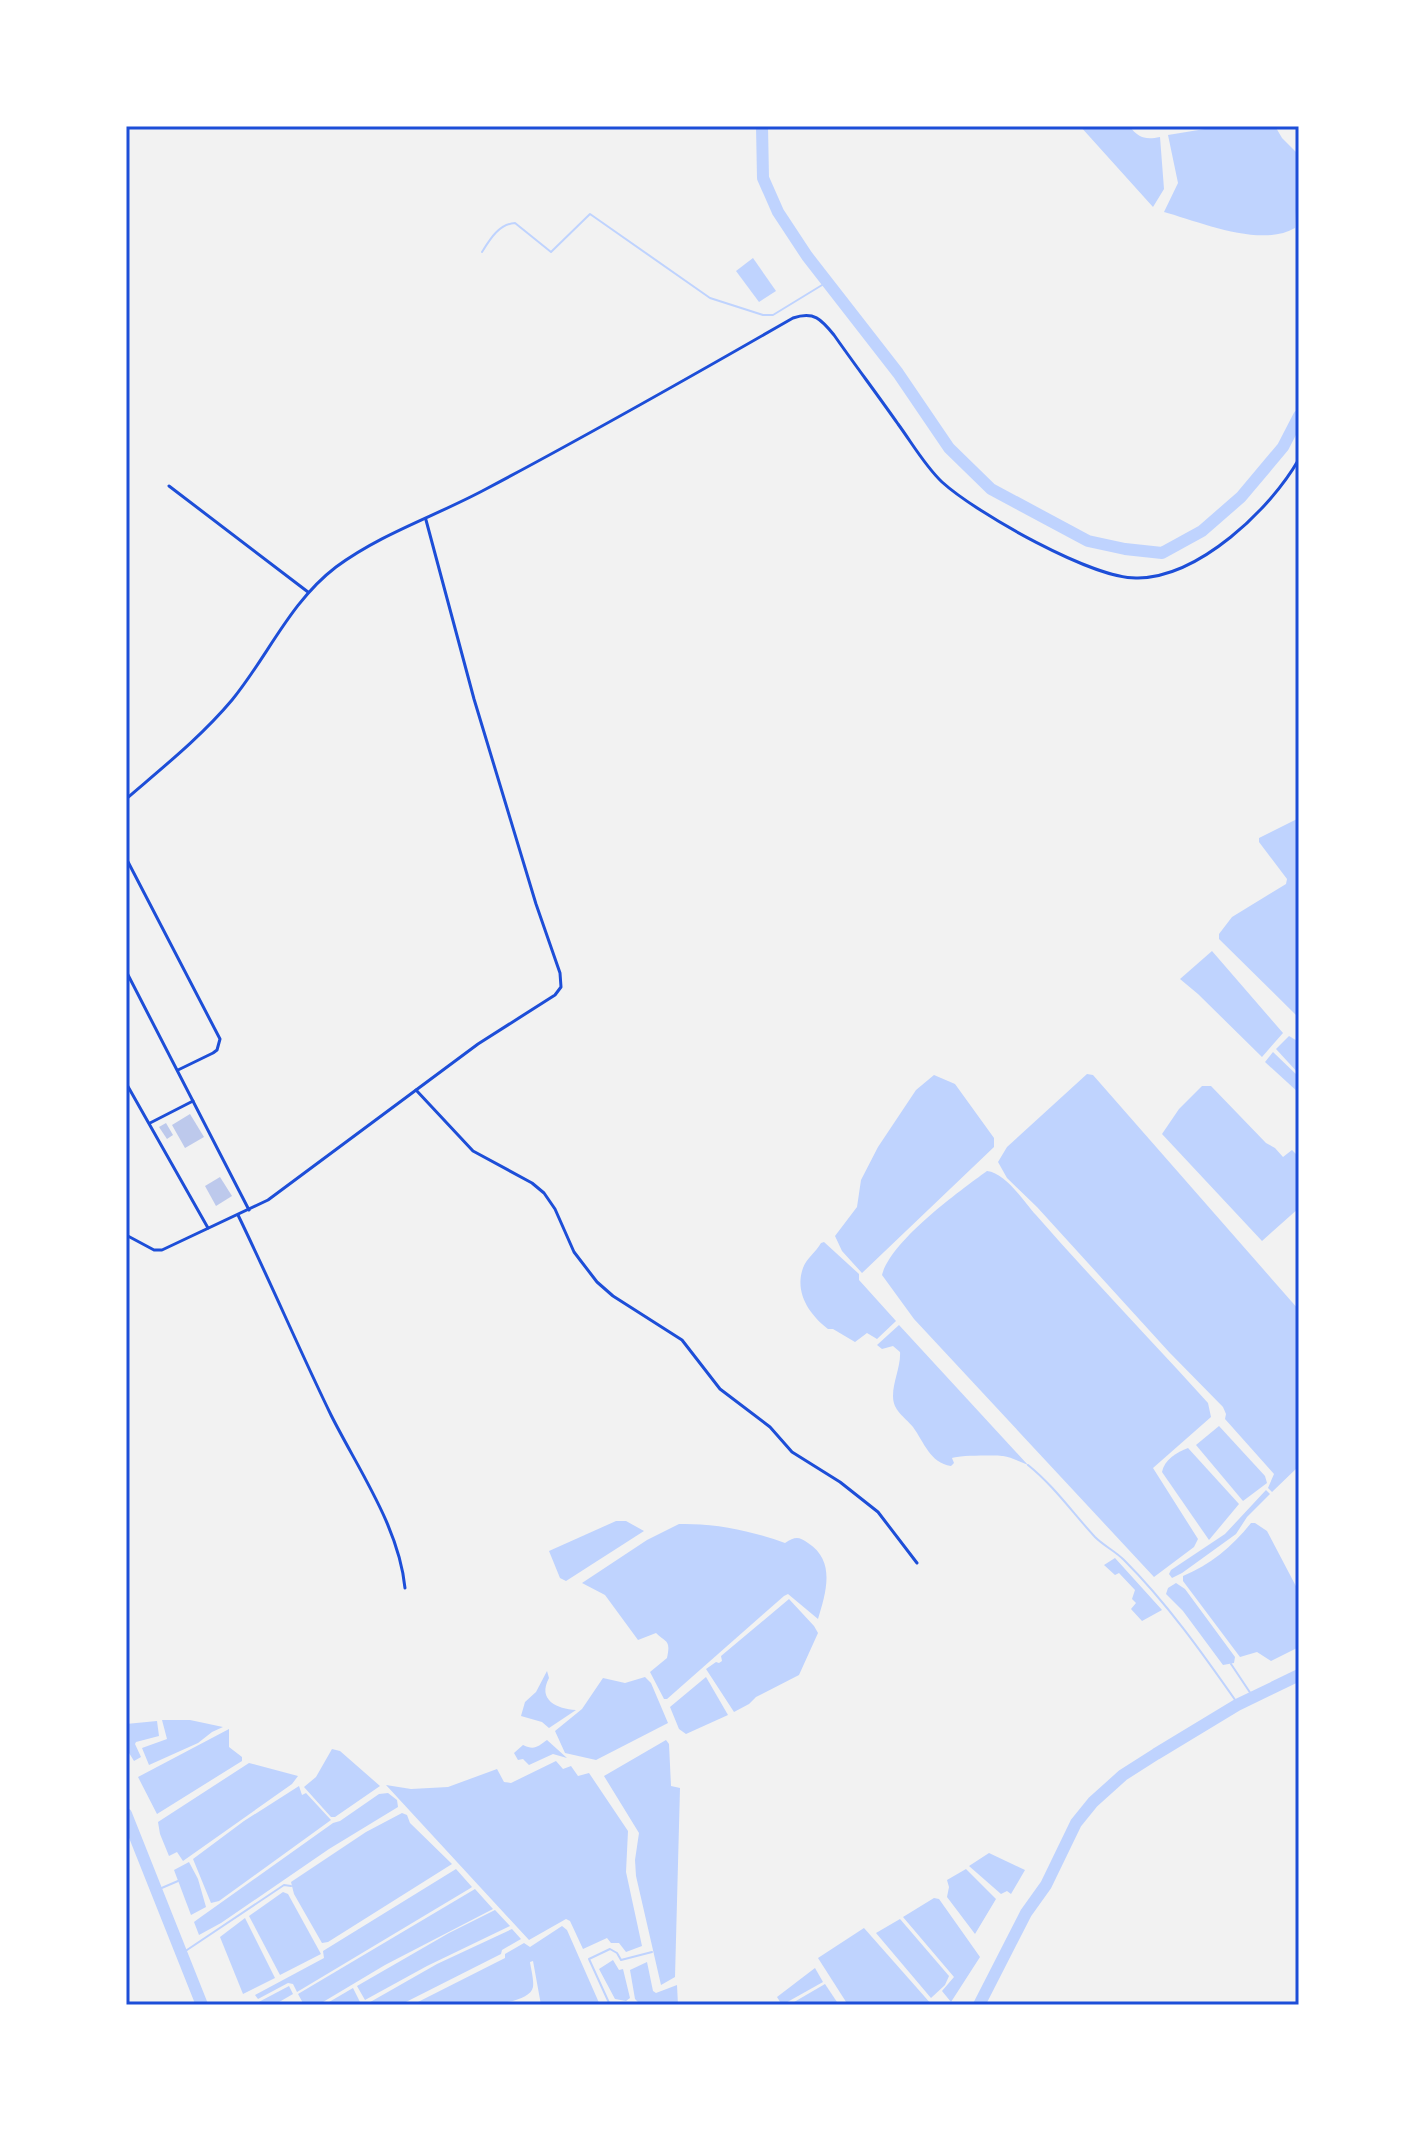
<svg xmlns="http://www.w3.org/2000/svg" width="1425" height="2131" font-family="Barlow,sans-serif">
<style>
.water{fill:#bfd3fe}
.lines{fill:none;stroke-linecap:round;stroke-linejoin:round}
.stream{stroke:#bfd3fe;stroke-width:2}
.river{stroke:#bfd3fe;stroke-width:12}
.building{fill:#bdc9ec}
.minor{stroke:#1d4ed8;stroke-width:3}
.neatline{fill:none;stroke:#1d4ed8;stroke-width:3}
</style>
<rect width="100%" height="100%" fill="#f2f2f2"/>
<g class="water">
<path d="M1080 126H1129C1139 138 1145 140 1160 137L1164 189 1153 207Z"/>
<path d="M1223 126H1275L1282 138 1299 155 1295 228C1261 248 1200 222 1164 212L1178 183 1168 135Z"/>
<path d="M753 258 776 291 759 302 736 271Z"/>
<path d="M1299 818V1018L1219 939V934L1232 917 1286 884 1287 879 1259 842V838Z"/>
<path d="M1212 951 1283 1033 1262 1057 1198 994 1180 979Z"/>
<path d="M1289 1036 1299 1042V1074L1276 1049Z"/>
<path d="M1273 1052 1299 1077V1093L1265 1062Z"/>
<path d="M1087 1074 1093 1075 1299 1310V1466L1272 1492 1268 1488 1274 1474 1225 1419 1226 1414 1223 1407 1169 1352 1037 1207 1007 1178 998 1162 1007 1147Z"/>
<path d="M934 1075 955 1084 994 1138V1147L862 1273 842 1251 835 1236 857 1207 861 1180 878 1147 916 1090Z"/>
<path d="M1202 1086H1211L1266 1143 1275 1148 1283 1157 1292 1150 1299 1157V1208L1262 1241 1162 1134 1179 1109Z"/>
<path d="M987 1171C1006 1173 1024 1202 1036 1215 1092 1279 1151 1340 1208 1403L1211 1417 1153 1468 1198 1539 1194 1547 1154 1577 914 1319 882 1275C891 1241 958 1192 987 1171Z"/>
<path d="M824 1242 859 1274V1280L896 1321 877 1339 867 1333 855 1342 833 1329H828C810 1315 794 1293 803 1268 806 1259 816 1252 821 1243Z"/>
<path d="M899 1325 1028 1465C1020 1462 1011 1457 1003 1456 995 1455 958 1455 952 1458L954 1463 951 1466C930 1463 924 1442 913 1427 904 1416 893 1411 893 1396 893 1381 901 1366 900 1352L893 1346 882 1349 877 1345Z"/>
<path d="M1219 1426 1265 1476 1267 1483 1243 1501 1196 1445Z"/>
<path d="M1188 1448 1239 1504 1209 1540 1162 1472C1164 1460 1177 1452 1188 1448Z"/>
<path d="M1266 1490 1270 1494 1247 1517 1236 1534 1182 1573 1172 1578 1169 1574 1171 1570 1225 1534Z"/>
<path d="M616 1521H626L644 1531 566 1581 560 1578 549 1551Z"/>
<path d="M1251 1523H1255L1267 1531 1299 1592V1647L1271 1661 1257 1652 1240 1657 1183 1581V1576C1210 1565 1233 1546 1251 1523Z"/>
<path d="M679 1524C715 1523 752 1531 785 1543 795 1537 798 1536 808 1543 836 1561 826 1592 818 1619L788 1594 784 1596 667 1699H664L650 1672 667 1658C671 1639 666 1643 656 1633L638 1640 605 1595 582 1583 647 1540Z"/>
<path d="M1115 1558 1162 1610 1142 1621 1131 1609 1136 1603 1132 1599 1135 1590 1119 1573 1115 1575 1104 1565Z"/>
<path d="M1176 1583 1185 1589 1235 1657 1234 1663 1223 1665 1183 1611 1166 1594 1168 1588Z"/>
<path d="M789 1599 814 1626 818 1633 799 1675 756 1697 749 1704 734 1712 706 1669 716 1662 719 1663 722 1661 721 1656Z"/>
<path d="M547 1671 549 1678C537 1700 557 1709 576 1710L549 1728 542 1722 521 1716 525 1702 536 1692Z"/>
<path d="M645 1677 651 1683 668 1723 596 1760 565 1753 555 1731 582 1709 603 1678 625 1683Z"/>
<path d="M706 1677 728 1715 686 1734 679 1729 670 1707Z"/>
<path d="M162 1720H190L223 1727 212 1732 198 1743 149 1765 142 1748 167 1739Z"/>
<path d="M157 1721 159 1736 136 1742 135 1744 141 1757 134 1761 126 1748V1724Z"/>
<path d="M229 1729V1747L242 1757V1761L157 1814 138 1777Z"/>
<path d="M547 1740 567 1758 553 1754 529 1765 523 1759 518 1760 514 1753 523 1745C535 1751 538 1746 547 1740Z"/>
<path d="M666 1740 669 1744 671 1786 680 1788 675 1977 661 1985 636 1876 635 1860 639 1833 604 1776Z"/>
<path d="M332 1749 340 1751 380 1786 335 1817H331L304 1787 316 1777Z"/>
<path d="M556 1761 563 1769 571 1766 578 1776 589 1773 628 1831 626 1872 642 1946 626 1952 619 1943H611L607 1938 583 1949 570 1921 566 1919 529 1940 386 1785 411 1789 448 1787 497 1769 504 1782 511 1783Z"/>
<path d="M249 1763 298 1776 292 1784 183 1861 177 1852 169 1856 160 1834 158 1822Z"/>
<path d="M299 1786 302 1795 306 1793 331 1820 219 1901 211 1903 193 1859 244 1821Z"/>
<path d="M388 1793 397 1800 398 1807 329 1849 221 1923 199 1935 194 1922 198 1919 333 1823 340 1821 379 1794Z"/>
<path d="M402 1813 407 1815 410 1823 452 1864 328 1942 322 1943 294 1894 291 1882 366 1832Z"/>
<path d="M989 1853 1025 1870 1011 1894 1007 1891 1001 1894 969 1866Z"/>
<path d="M189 1862 198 1879 206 1907 191 1915 174 1870Z"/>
<path d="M456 1869 472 1887 469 1889 297 1992 293 1984 288 1983 258 1999 255 1995 324 1958 323 1951Z"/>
<path d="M966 1869 996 1899 975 1934 947 1897 949 1887 947 1880Z"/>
<path d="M475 1889 493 1909 385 1965 318 2005H304L298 1994Z"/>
<path d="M283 1892 288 1894 321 1954 280 1975 249 1916Z"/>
<path d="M934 1898 939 1899 980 1957 951 2002 942 1991 954 1977 903 1917Z"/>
<path d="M495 1910 510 1926 427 1966 365 2000 357 1986 449 1933Z"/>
<path d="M245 1918 275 1978 243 1994 220 1937Z"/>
<path d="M900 1919 949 1976 945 1985 931 1998 876 1933Z"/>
<path d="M562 1926 567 1930 600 2005H541L533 1961 530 1962C531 1969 534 1980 533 1987 528 2012 433 2005 412 2005L505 1958V1954L524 1943 530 1947Z"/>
<path d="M864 1928 932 2005H848L818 1958Z"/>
<path d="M512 1929 521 1939 502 1950 501 1954 400 2005H365L437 1964Z"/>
<path d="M613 1960 619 1970 623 1969 630 1998 626 2001 615 1999 599 1969Z"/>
<path d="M647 1962 653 1991 656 1993 677 1985 678 2005H641L635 1999 630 1970Z"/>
<path d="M815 1968 823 1982 782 2005 777 1997Z"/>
<path d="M825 1984 839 2005H789Z"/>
<path d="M289 1986 293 1994 274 2005H253Z"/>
<path d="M353 1988 360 2002 354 2005H324Z"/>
</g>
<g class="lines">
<g class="stream">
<path d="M482 252C490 239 499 224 515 223L551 252 590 214 710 298 763 315H773L827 282"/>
<path d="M1028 1465C1054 1486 1072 1512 1095 1537 1104 1546 1115 1551 1124 1560 1167 1603 1203 1654 1238 1704"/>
<path d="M1231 1664 1253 1697"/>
<path d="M157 1890 178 1881"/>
<path d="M181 1954 284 1885 291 1886"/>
<path d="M610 2005 589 1959 610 1949 617 1953 621 1960 652 1952"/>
</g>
<g class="river">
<path d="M762 126 763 178 778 212 807 256 898 373 949 448 991 489 1088 541 1125 549 1162 553 1202 531 1241 497 1283 447 1299 416"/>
<path d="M126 1814 202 2005"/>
<path d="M979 2005 1026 1913 1046 1885 1076 1823 1093 1802 1123 1775 1156 1754 1237 1705 1299 1675"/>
</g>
</g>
<g class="building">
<path d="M190 1114 204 1137 185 1148 172 1125Z"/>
<path d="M166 1123 173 1135 167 1139 159 1127Z"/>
<path d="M220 1177 232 1196 216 1206 205 1186Z"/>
</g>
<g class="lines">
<g class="minor">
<path d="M169 486 308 592"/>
<path d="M126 799C162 768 201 737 232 700 268 656 290 602 336 567 382 533 436 516 486 489 590 434 692 376 793 318 814 311 821 319 834 335 855 365 877 394 898 424 912 443 925 466 942 482 976 513 1094 580 1138 578 1199 577 1270 510 1299 459"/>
<path d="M126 858 220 1039 217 1050 213 1053 178 1070"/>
<path d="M126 971 249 1210"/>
<path d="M126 1083 208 1228"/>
<path d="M416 1090 473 1151 532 1183 544 1193 555 1209 574 1252 597 1282 613 1296 682 1340 720 1389 770 1427 792 1452 840 1482 878 1512 917 1563"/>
<path d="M150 1123 193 1101"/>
<path d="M238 1215C270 1281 299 1349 331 1415 358 1469 399 1527 405 1588"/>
<path d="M126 1235 154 1250H162L268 1200 478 1044 555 995 561 987 560 973 536 904 474 699 426 520"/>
</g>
</g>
<rect width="1425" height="2131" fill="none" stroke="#ffffff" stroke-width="256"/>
<rect x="128" y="128" width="1169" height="1875" class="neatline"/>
</svg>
